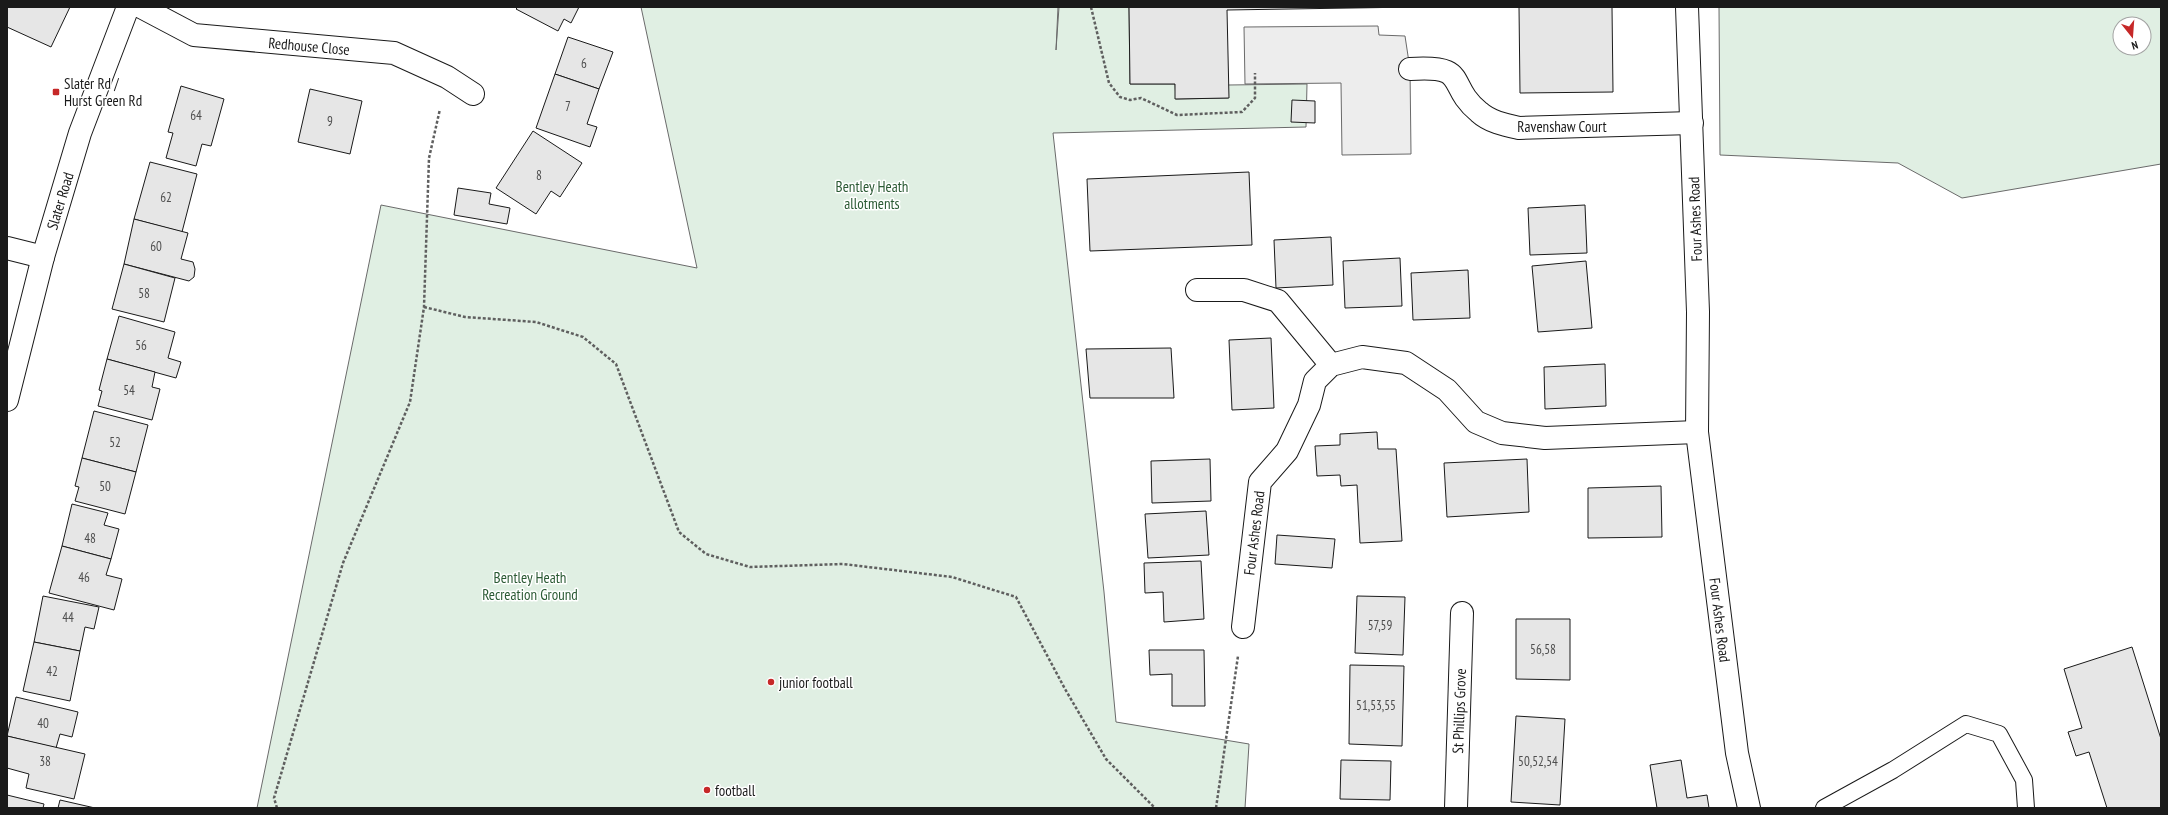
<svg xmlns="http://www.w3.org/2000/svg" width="2168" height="815" font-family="'PT Sans Narrow',sans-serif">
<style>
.green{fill:#e0efe3;stroke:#6a6a6a;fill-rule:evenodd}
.parking{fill:#ededed;stroke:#6a6a6a}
.building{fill:#e6e6e6;stroke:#1a1a1a}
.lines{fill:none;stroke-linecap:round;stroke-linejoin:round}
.lane-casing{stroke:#1a1a1a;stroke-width:18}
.street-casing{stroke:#1a1a1a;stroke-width:24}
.secondary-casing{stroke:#1a1a1a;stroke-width:24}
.path{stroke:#5f5f5f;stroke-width:2.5;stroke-dasharray:3 2;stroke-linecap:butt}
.lane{stroke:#fff;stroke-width:16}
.street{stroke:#fff;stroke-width:22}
.secondary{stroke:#fff;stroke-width:22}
.poi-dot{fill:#c62828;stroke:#fff;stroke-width:1.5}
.labels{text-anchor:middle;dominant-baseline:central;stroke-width:3;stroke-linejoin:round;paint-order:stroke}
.number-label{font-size:13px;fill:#4d4d4d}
.street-label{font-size:15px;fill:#1a1a1a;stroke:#fff}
.poi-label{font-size:15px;fill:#1a1a1a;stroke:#fff;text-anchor:start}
.park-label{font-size:15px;fill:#2b5a34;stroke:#fff}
</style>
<rect width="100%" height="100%" fill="#fff"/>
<g class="green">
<path d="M641 7H1058L1056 50 1059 7H1129L1130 84H1175L1176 99 1228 98V85L1307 84 1306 127 1053 133 1104 592 1116 722 1249 744 1245 808H257L381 205 697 268Z"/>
<path d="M1719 7H2161V164L1962 198 1898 163 1720 155ZM2120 24H2144V48H2120Z"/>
</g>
<path class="parking" d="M1378 26 1379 35 1405 36 1410 69 1411 154 1342 155 1341 83 1245 84 1244 27Z"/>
<g class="building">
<path d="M7 7H70L51 47 7 27Z"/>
<path d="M518 7H579L571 23 564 19 558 31 516 9Z"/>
<path d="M1129 7H1414L1227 10 1229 98 1175 99V84H1130Z"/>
<path d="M1519 7H1612L1613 92 1520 93Z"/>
<path d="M568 37 613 52 599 89 555 74Z"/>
<path d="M555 74 599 89 587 124 597 127 590 147 536 128Z"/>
<path d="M181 86 224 99 211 146 202 144 196 166 166 158 173 133 168 132Z"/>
<path d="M310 89 362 101 350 154 298 142Z"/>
<path d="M1292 100 1315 101V123L1291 122Z"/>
<path d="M533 131 582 163 560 197 551 191 536 214 496 188Z"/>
<path d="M150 162 197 174 182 232 134 219Z"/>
<path d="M1249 172 1252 245 1090 251 1087 179Z"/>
<path d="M458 188 491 193 489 204 510 208 507 224 454 215Z"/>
<path d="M1585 205 1587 253 1530 255 1528 208Z"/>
<path d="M134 219 188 233 181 259 193 262 195 269 194 277 189 281 124 264Z"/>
<path d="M1331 237 1333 285 1276 288 1274 240Z"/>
<path d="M1400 258 1402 306 1345 308 1343 261Z"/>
<path d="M1586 261 1592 328 1538 332 1532 266Z"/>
<path d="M124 264 175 278 164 322 112 309Z"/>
<path d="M1468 270 1470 318 1413 320 1411 273Z"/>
<path d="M119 316 175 332 168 358 181 362 176 378 107 359Z"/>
<path d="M1271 338 1274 408 1232 410 1229 340Z"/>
<path d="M1171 348 1174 398H1090L1086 349Z"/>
<path d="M107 359 155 372 152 387 160 389 152 420 98 406 102 391 99 390Z"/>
<path d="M1605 364 1606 406 1545 409 1544 367Z"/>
<path d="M94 411 148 425 136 472 82 458Z"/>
<path d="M1377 432 1378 449H1396L1402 541 1360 543 1357 485 1341 486 1340 475 1317 476 1315 446 1340 445V434Z"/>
<path d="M82 458 136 472 125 514 75 501 79 487 75 486Z"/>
<path d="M1210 459 1211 501 1152 503 1151 461Z"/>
<path d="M1527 459 1529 512 1447 517 1444 463Z"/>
<path d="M1661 486 1662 537 1588 538V488Z"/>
<path d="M72 504 108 513 104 525 119 529 111 559 62 546Z"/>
<path d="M1206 511 1209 555 1148 558 1145 514Z"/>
<path d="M1277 535 1335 539 1332 568 1275 564Z"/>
<path d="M62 546 111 559 106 575 122 579 114 610 49 593Z"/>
<path d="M1201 561 1204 619 1164 622 1163 592 1145 593 1144 563Z"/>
<path d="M43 596 99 607 94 629 85 627 80 651 34 642Z"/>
<path d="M1357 596 1405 597 1403 655 1355 653Z"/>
<path d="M1516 619H1570V680L1516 679Z"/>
<path d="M34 642 80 651 70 701 23 691Z"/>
<path d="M2132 647 2161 739V808H2107L2089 752 2076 756 2068 732 2082 728 2064 669Z"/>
<path d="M1149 650H1204L1205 706H1172V674L1150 675Z"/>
<path d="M1350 665 1404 666 1402 746 1349 744Z"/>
<path d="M16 697 78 712 72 737 60 734 56 748 7 736Z"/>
<path d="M1516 716 1565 719 1560 805 1511 802Z"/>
<path d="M7 736 85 754 74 799 26 788 29 774 7 768Z"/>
<path d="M1341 760 1391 761 1390 800 1340 799Z"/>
<path d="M1681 760 1687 798 1707 795 1709 808H1657L1650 765Z"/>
<path d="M7 795 44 804 43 808H7Z"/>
<path d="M60 800 95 808H58Z"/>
</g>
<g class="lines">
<g class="lane-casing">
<path id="lane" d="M1824 808 1893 770 1966 724 1999 734 2024 780 2026 808"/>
</g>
<g class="street-casing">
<g id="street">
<path d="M141 7 194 35 394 53 447 77 473 94"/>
<path d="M1410 69C1471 65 1445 84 1479 112 1490 122 1505 125 1519 128L1692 123"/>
<path d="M7 248 43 257"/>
<path d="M1197 290H1244L1278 301 1331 365"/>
<path d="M7 400 43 257 80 133 128 7"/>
<path d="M1243 627 1260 482 1287 451 1309 405 1315 381 1331 365 1362 357 1406 363 1447 390 1476 422 1502 433 1545 438 1697 432"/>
<path d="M1456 808 1462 613"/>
</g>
</g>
<g class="secondary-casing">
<path id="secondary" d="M1687 7 1698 312 1697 432 1737 753 1749 808"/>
</g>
<g class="path">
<path d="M1091 7 1109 83 1120 97 1130 100 1141 98 1177 115 1242 112 1255 98V73"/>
<path d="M424 307 465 317 536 322 583 337 616 364 679 532 706 554 750 567 843 564 952 577 1016 597 1065 689 1106 759 1155 808"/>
<path d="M277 808 274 798 343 563 410 402 424 307 429 158 440 109"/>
<path d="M1216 808 1238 656"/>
</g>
<use href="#lane" class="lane"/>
<use href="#street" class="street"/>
<use href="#secondary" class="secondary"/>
</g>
<g class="poi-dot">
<rect x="52" y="88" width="8" height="8" rx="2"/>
<circle cx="771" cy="682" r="4"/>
<circle cx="707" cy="790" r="4"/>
</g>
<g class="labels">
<g class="number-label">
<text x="584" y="63">6</text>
<text x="568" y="106">7</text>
<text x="196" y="115">64</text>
<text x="330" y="121">9</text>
<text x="539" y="175">8</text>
<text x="166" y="197">62</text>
<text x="156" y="246">60</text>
<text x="144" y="293">58</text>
<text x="141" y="345">56</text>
<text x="129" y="390">54</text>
<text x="115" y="442">52</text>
<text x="105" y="486">50</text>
<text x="90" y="538">48</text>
<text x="84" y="577">46</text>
<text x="68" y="617">44</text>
<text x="1380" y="625">57,59</text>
<text x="1543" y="649">56,58</text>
<text x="52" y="671">42</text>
<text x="1376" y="705">51,53,55</text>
<text x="43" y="723">40</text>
<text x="45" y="761">38</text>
<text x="1538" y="761">50,52,54</text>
</g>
<g class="street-label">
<text transform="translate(309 46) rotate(5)">Redhouse Close</text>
<text x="1562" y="126">Ravenshaw Court</text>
<text transform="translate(60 201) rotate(-73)">Slater Road</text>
<text transform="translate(1695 219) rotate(-92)">Four Ashes Road</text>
<text transform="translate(1254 533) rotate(-83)">Four Ashes Road</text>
<text transform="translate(1720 620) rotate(83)">Four Ashes Road</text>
<text transform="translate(1459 711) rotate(-88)">St Phillips Grove</text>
</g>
<g class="poi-label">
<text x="64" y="83">Slater Rd /<tspan x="64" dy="17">Hurst Green Rd</tspan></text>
<text x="779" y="682">junior football</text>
<text x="715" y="790">football</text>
</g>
<g class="park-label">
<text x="872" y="186">Bentley Heath<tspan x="872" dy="17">allotments</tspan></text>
<text x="530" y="577">Bentley Heath<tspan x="530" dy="17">Recreation Ground</tspan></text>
</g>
</g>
<rect width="2168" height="815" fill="none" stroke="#1a1a1a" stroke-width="16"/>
<g transform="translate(2132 36) rotate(163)"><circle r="19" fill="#ffffff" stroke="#a3a3a3"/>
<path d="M0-3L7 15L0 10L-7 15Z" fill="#c62828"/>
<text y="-6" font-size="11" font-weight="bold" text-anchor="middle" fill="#1a1a1a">N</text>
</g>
</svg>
